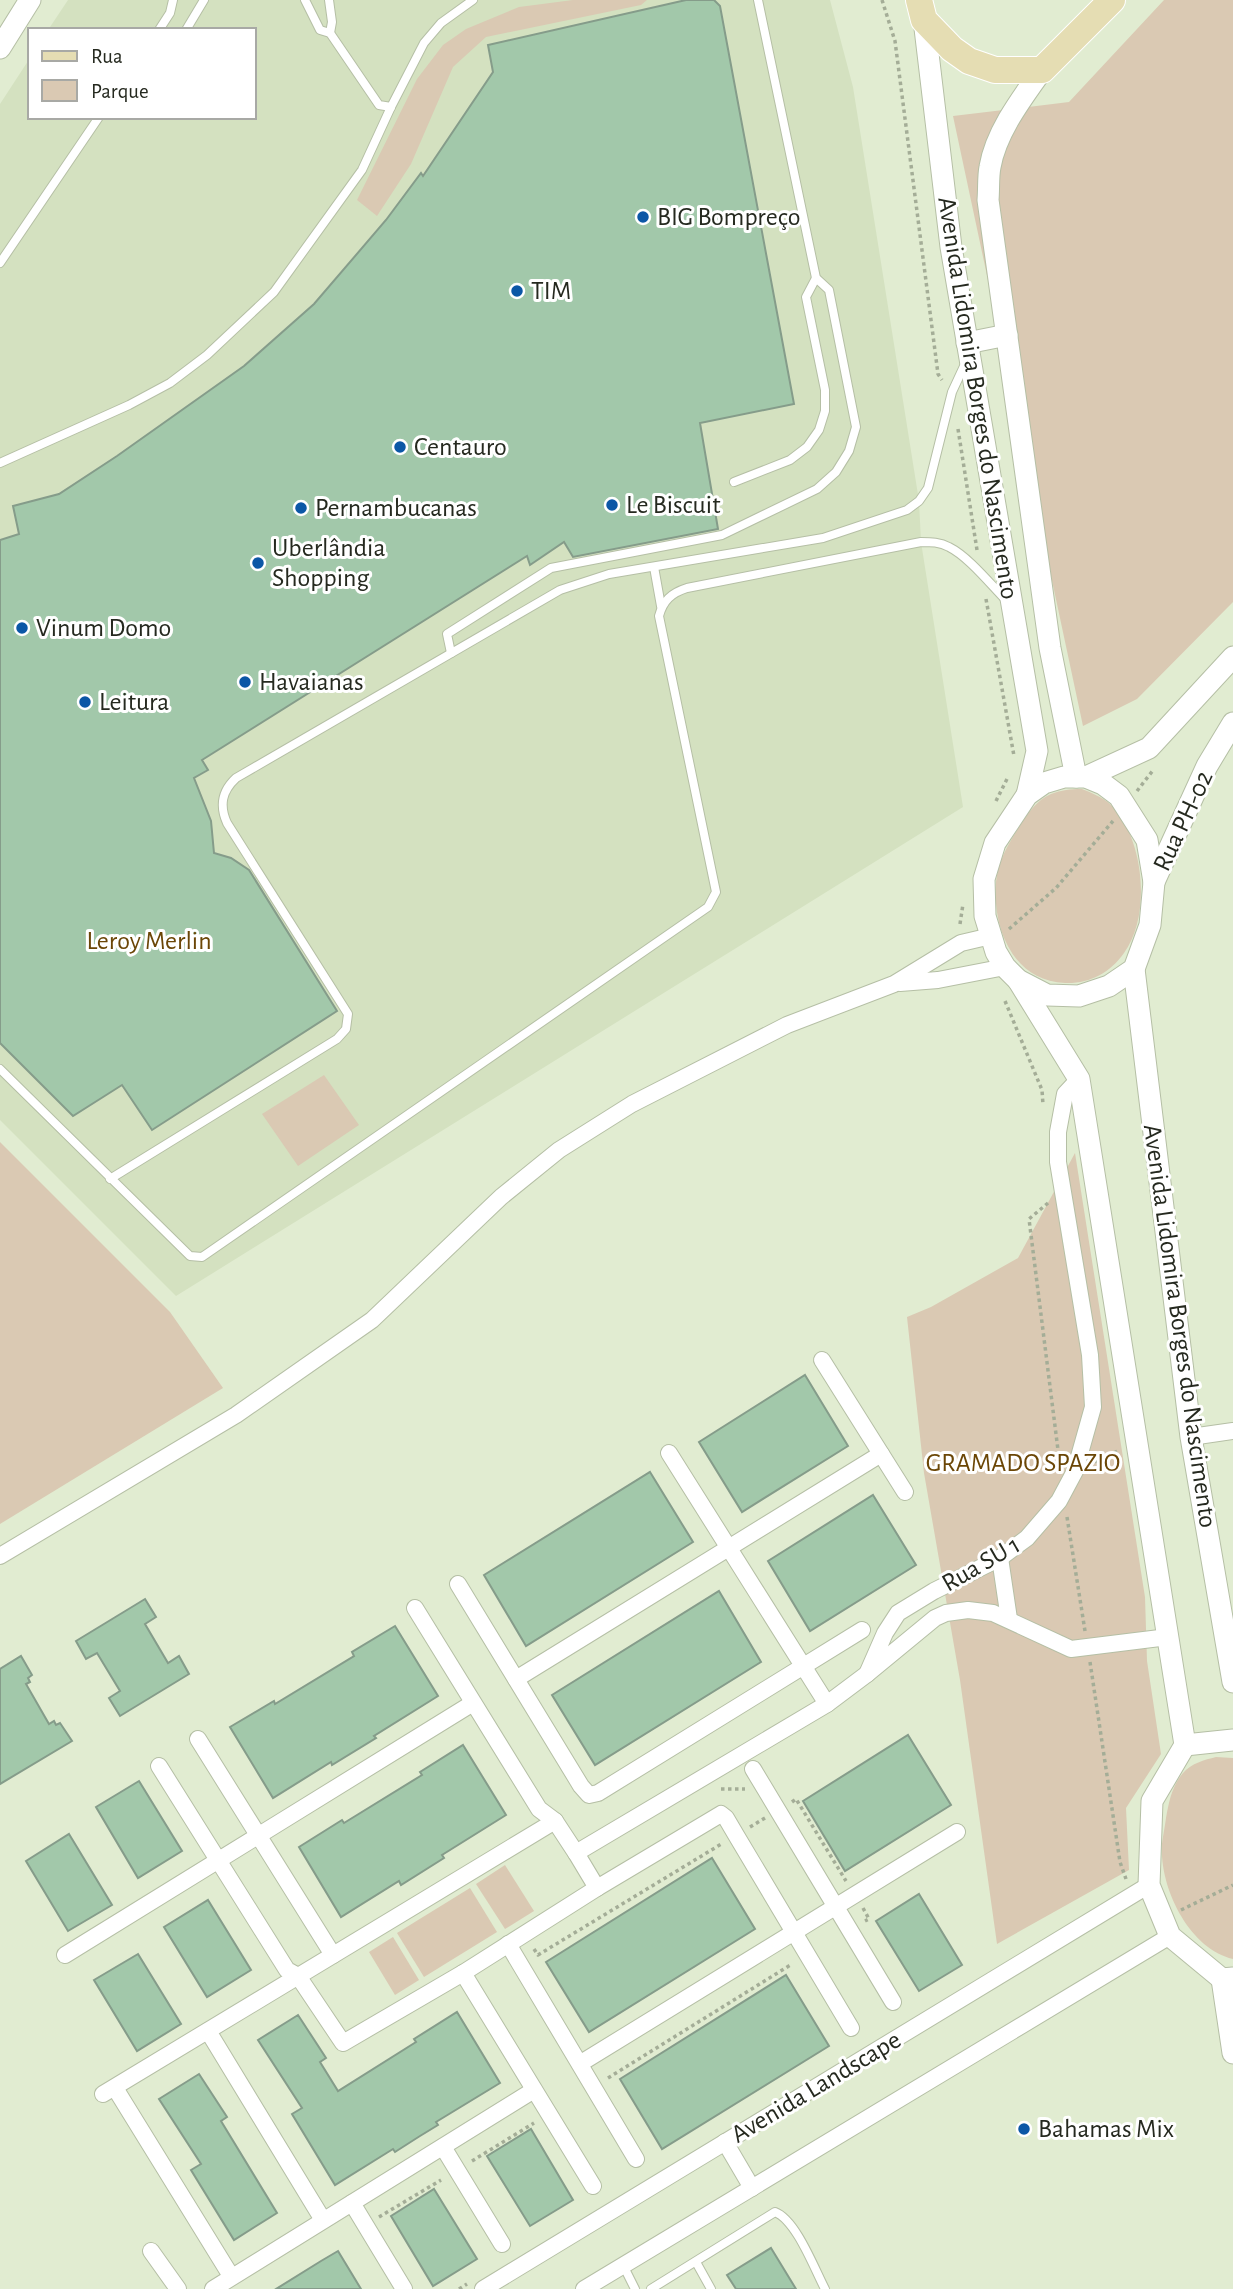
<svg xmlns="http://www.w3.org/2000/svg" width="1233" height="2289" font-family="'Alegreya Sans',sans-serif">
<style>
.built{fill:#d4e1c0}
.green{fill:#dac9b3}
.building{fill:#a2c8aa;stroke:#859c8a;stroke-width:2}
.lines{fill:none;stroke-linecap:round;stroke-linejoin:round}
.service-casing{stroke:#b5bfa5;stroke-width:10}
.minor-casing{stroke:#b5bfa5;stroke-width:18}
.tertiary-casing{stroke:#b5bfa5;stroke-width:23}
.primary-casing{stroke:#fff;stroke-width:28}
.path{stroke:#a4ad97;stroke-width:3.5;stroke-dasharray:3.5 3.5;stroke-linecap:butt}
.service{stroke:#fff;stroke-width:8}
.minor{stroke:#fff;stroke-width:16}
.tertiary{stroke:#fff;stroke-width:21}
.primary{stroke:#e5ddb3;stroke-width:26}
.poi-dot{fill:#0b57a6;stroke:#fff;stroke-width:2.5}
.labels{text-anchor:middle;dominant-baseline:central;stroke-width:6;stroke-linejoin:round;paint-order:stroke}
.poi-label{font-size:26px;fill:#25291f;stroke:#fff;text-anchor:start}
.street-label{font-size:26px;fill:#25291f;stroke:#fff}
.park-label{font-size:26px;fill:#6b4606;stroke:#fff}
</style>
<rect width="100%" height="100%" fill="#e1ecd1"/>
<path class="built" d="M68 0H830L853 87 919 501 921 542 963 807 176 1296 0 1120V104L30 58V117H254V30H48Z"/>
<g class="green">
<path d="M573 0H647L641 5 486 37 453 67 411 164 377 216 357 200 417 79 443 45 466 29 519 7Z"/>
<path d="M1164 0H1233V602L1137 699 1083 726 953 116 1069 102Z"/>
<path d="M1082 789C1092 793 1102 797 1110 804 1144 836 1152 915 1124 953 1110 973 1089 984 1065 983 1013 981 992 928 996 882 998 860 1010 841 1021 824 1029 812 1037 800 1051 794 1061 790 1071 789 1082 789Z"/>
<path d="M324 1075 359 1125 298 1166 262 1114Z"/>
<path d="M0 1142 170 1312 223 1388 0 1524Z"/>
<path d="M1075 1153 1145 1597 1147 1661 1161 1754 1126 1808 1129 1870 997 1944 960 1680 924 1473 907 1317 931 1307 1018 1258Z"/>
<path d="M1216 1757 1233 1758V1959C1189 1949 1159 1887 1162 1844 1163 1835 1165 1826 1166 1818 1169 1801 1172 1786 1183 1773 1192 1763 1204 1760 1216 1757Z"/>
<path d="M505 1865 534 1911 505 1929 476 1884Z"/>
<path d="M470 1888 497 1932 424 1977 397 1933Z"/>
<path d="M393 1937 419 1980 395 1995 369 1952Z"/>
</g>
<g class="building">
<path d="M686 0H714L720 6 794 404 700 423 718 529 573 557 564 542 530 565 527 556 202 760 208 770 194 778 211 821 214 853 231 858 249 870 337 1011 152 1130 122 1085 73 1116 0 1043V540L19 534 13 506 59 494 117 456 244 366 314 304 386 220 421 173 423 176 493 72 488 45Z"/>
<path d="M805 1375 848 1446 742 1512 699 1442Z"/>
<path d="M650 1472 693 1542 526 1646 484 1575Z"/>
<path d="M873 1495 916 1565 810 1631 768 1561Z"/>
<path d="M719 1591 761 1662 595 1765 552 1695Z"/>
<path d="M145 1599 156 1617 145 1624 168 1663 179 1656 189 1674 120 1716 109 1698 120 1691 97 1653 86 1659 76 1641Z"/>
<path d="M395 1626 438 1696 374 1736 376 1738 332 1765 331 1762 273 1798 230 1727 274 1701 275 1704 354 1656 352 1652Z"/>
<path d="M21 1656 32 1675 28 1678 30 1682 26 1684 49 1724 54 1721 56 1725 60 1723 72 1741 0 1784V1669Z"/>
<path d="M908 1735 951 1805 845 1871 803 1801Z"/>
<path d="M463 1745 506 1815 442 1855 444 1858 401 1885 399 1881 341 1917 299 1847 342 1820 344 1823 422 1775 420 1772Z"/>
<path d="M139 1781 182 1851 138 1878 96 1807Z"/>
<path d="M69 1834 112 1905 68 1931 26 1861Z"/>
<path d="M712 1858 755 1929 589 2032 546 1962Z"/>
<path d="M919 1894 962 1965 919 1991 876 1921Z"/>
<path d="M208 1900 251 1970 207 1997 164 1927Z"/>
<path d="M138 1954 181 2024 137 2051 94 1980Z"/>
<path d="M786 1975 829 2046 662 2149 620 2079Z"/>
<path d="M457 2012 500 2083 436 2122 438 2125 420 2136 395 2152 393 2149 335 2185 292 2114 302 2108 258 2040 298 2015 326 2058 320 2062 338 2091 416 2042 414 2039Z"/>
<path d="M199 2074 227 2117 221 2121 277 2213 234 2240 191 2170 201 2164 159 2099Z"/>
<path d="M531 2129 573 2200 530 2226 487 2156Z"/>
<path d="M434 2189 477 2259 433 2286 391 2216Z"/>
<path d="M771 2248 796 2289H736L727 2275Z"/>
<path d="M338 2251 361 2289H276L321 2261Z"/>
</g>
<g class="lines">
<g class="service-casing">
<g id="service">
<path d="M305 0 320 30 330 33 379 105 391 107"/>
<path d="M329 0 332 22 330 33"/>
<path d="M159 30 170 13 173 0"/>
<path d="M186 30 204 0"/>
<path d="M0 263 99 117"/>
<path d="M0 463 129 405 170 383 207 355 274 292 362 170 391 107 424 43 441 23 473 0"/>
<path d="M734 482 790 460 807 447 819 430 825 411V390L806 297 816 278"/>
<path d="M654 567 661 606"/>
<path d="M451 653 447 634 551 568 722 535 817 489 836 472 849 451 856 427 829 290 816 278 758 0"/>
<path d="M0 1069 190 1256 202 1257 708 907 716 892 659 616C663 601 671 593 687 588L921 542C931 542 940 542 949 547 969 557 991 585 1007 601"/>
<path d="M110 1179 337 1039 346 1029 348 1014 227 823C219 805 222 791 236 778L560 590 609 574 823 538 907 510 919 501 928 488 952 392 965 364"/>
<path d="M696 2262 711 2289"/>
<path d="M623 2265 635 2289"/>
<path d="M651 2289 775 2212C796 2220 814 2268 825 2289"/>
</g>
</g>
<g class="minor-casing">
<g id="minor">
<path d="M900 983 938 980 1005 967"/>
<path d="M1079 1079 1065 1094 1058 1132V1162L1090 1355 1093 1407 1075 1471 1059 1501 1027 1538 1000 1558 934 1591 898 1613 885 1633 867 1674 935 1618 946 1613 968 1610 993 1613 1071 1649 1168 1637"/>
<path d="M822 1360 905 1492"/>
<path d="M1191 1437 1233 1431"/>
<path d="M669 1453 827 1704"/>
<path d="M0 1556 236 1415 372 1320 501 1197 559 1150 632 1104 787 1025 894 984 961 943 991 936"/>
<path d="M1000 1558 1009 1619"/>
<path d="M458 1584 581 1786 589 1795 598 1793 862 1630"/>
<path d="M415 1608 539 1809 555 1821 576 1853"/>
<path d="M516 1679 881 1454"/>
<path d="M198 1739 333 1955"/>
<path d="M159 1766 287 1970 298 1976 343 2043 463 1973 597 1888 576 1853 827 1704 867 1674"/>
<path d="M753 1769 893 2002"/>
<path d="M597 1888 721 1814 726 1818 736 1835 851 2028"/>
<path d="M508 1944 636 2159"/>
<path d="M65 1955 473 1703"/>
<path d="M463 1973 593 2186"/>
<path d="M208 2031 323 2220"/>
<path d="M581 2063 957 1832"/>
<path d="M115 2088 231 2276"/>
<path d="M103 2094 555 1821"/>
<path d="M725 2142 752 2188"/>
<path d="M443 2147 502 2244"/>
<path d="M352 2203 404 2289"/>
<path d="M151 2251 178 2289"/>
<path d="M213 2289 534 2090"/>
<path d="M483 2289 1149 1885"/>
<path d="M584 2289 1170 1936"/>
</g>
</g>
<g class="tertiary-casing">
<g id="tertiary">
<path d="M924 20 951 247 1037 751 1027 795"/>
<path d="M0 48 30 0"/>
<path d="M1042 70C1022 98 996 132 990 167 988 177 989 189 988 200L1050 648 1076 777"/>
<path d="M967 343 1007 335"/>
<path d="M1064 777H1086L1103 784 1119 796 1147 840 1154 882 1150 925 1134 969 1109 986 1079 996 1047 995 1018 980 1005 967 996 952 985 916 984 879 995 843 1027 795 1044 783Z"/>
<path d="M1086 777 1149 748 1233 657"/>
<path d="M1154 882 1207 766 1233 723"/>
<path d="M1134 969 1191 1437 1233 1682"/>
<path d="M1018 980 1079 1079 1185 1745"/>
<path d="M1185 1745 1152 1801 1149 1885 1170 1936 1222 1979 1233 1978"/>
<path d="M1185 1745 1233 1740"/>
<path d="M1222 1979 1233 2053"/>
</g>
</g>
<g class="primary-casing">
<path id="primary" d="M919 0 924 20 952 49 969 61 995 70H1042L1112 0"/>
</g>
<g class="path">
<path d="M882 0 895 41 938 374 942 380"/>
<path d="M958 429 977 550"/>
<path d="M986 599 1014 756"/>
<path d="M1137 791 1154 769"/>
<path d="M996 801 1008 777"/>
<path d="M960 924 963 904"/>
<path d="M1009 929 1056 888 1113 821"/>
<path d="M1005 1001 1042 1090 1043 1105"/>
<path d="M1048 1203 1029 1219 1059 1458"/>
<path d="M1095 1462 1120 1450"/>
<path d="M1067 1517 1085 1631"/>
<path d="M1090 1662 1120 1862 1126 1879"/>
<path d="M721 1789H745"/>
<path d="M792 1802 796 1799 846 1881"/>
<path d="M750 1827 765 1818"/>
<path d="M863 1908 869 1919 865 1921"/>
<path d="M1181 1910 1233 1885"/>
<path d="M534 1949 538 1955 723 1843"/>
<path d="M608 2078 792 1964"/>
<path d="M472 2161 534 2123"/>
<path d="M379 2217 441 2180"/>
<path d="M459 2289 467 2284"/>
</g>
<use href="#service" class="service"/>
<use href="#minor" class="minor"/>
<use href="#tertiary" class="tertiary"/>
<use href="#primary" class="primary"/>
</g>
<g class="poi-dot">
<circle cx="643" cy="217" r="7"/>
<circle cx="517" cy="291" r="7"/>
<circle cx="400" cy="447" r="7"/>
<circle cx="612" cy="505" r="7"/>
<circle cx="301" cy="508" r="7"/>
<circle cx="258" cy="563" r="7"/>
<circle cx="22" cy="628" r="7"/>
<circle cx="245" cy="682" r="7"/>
<circle cx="85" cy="702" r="7"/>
<circle cx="1024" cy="2129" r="7"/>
</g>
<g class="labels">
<g class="poi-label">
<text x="657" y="217">BIG Bompreço</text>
<text x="531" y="291">TIM</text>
<text x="414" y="447">Centauro</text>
<text x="626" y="505">Le Biscuit</text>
<text x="315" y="508">Pernambucanas</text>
<text x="272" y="548">Uberlândia<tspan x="272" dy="30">Shopping</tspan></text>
<text x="36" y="628">Vinum Domo</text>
<text x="259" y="682">Havaianas</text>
<text x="99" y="702">Leitura</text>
<text x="1038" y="2129">Bahamas Mix</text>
</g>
<g class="street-label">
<text transform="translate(978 398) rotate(81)">Avenida Lidomira Borges do Nascimento</text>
<text transform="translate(1183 821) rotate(-65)">Rua PH-02</text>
<text transform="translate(1180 1326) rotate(82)">Avenida Lidomira Borges do Nascimento</text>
<text transform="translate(981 1564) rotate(-30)">Rua SU 1</text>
<text transform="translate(816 2087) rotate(-31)">Avenida Landscape</text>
</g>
<g class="park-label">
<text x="149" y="941">Leroy Merlin</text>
<text x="1023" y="1463">GRAMADO SPAZIO</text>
</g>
</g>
<rect x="28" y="28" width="228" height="91" fill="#ffffff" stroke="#a8a9a5" stroke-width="2"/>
<rect x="42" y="51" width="35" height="10" fill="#e5ddb3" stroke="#a8a9a5" stroke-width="2"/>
<text x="91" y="63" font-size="21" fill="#25291f">Rua</text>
<rect x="42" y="80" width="35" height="21" fill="#dac9b3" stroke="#a8a9a5" stroke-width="2"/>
<text x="91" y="98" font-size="21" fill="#25291f">Parque</text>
</svg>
